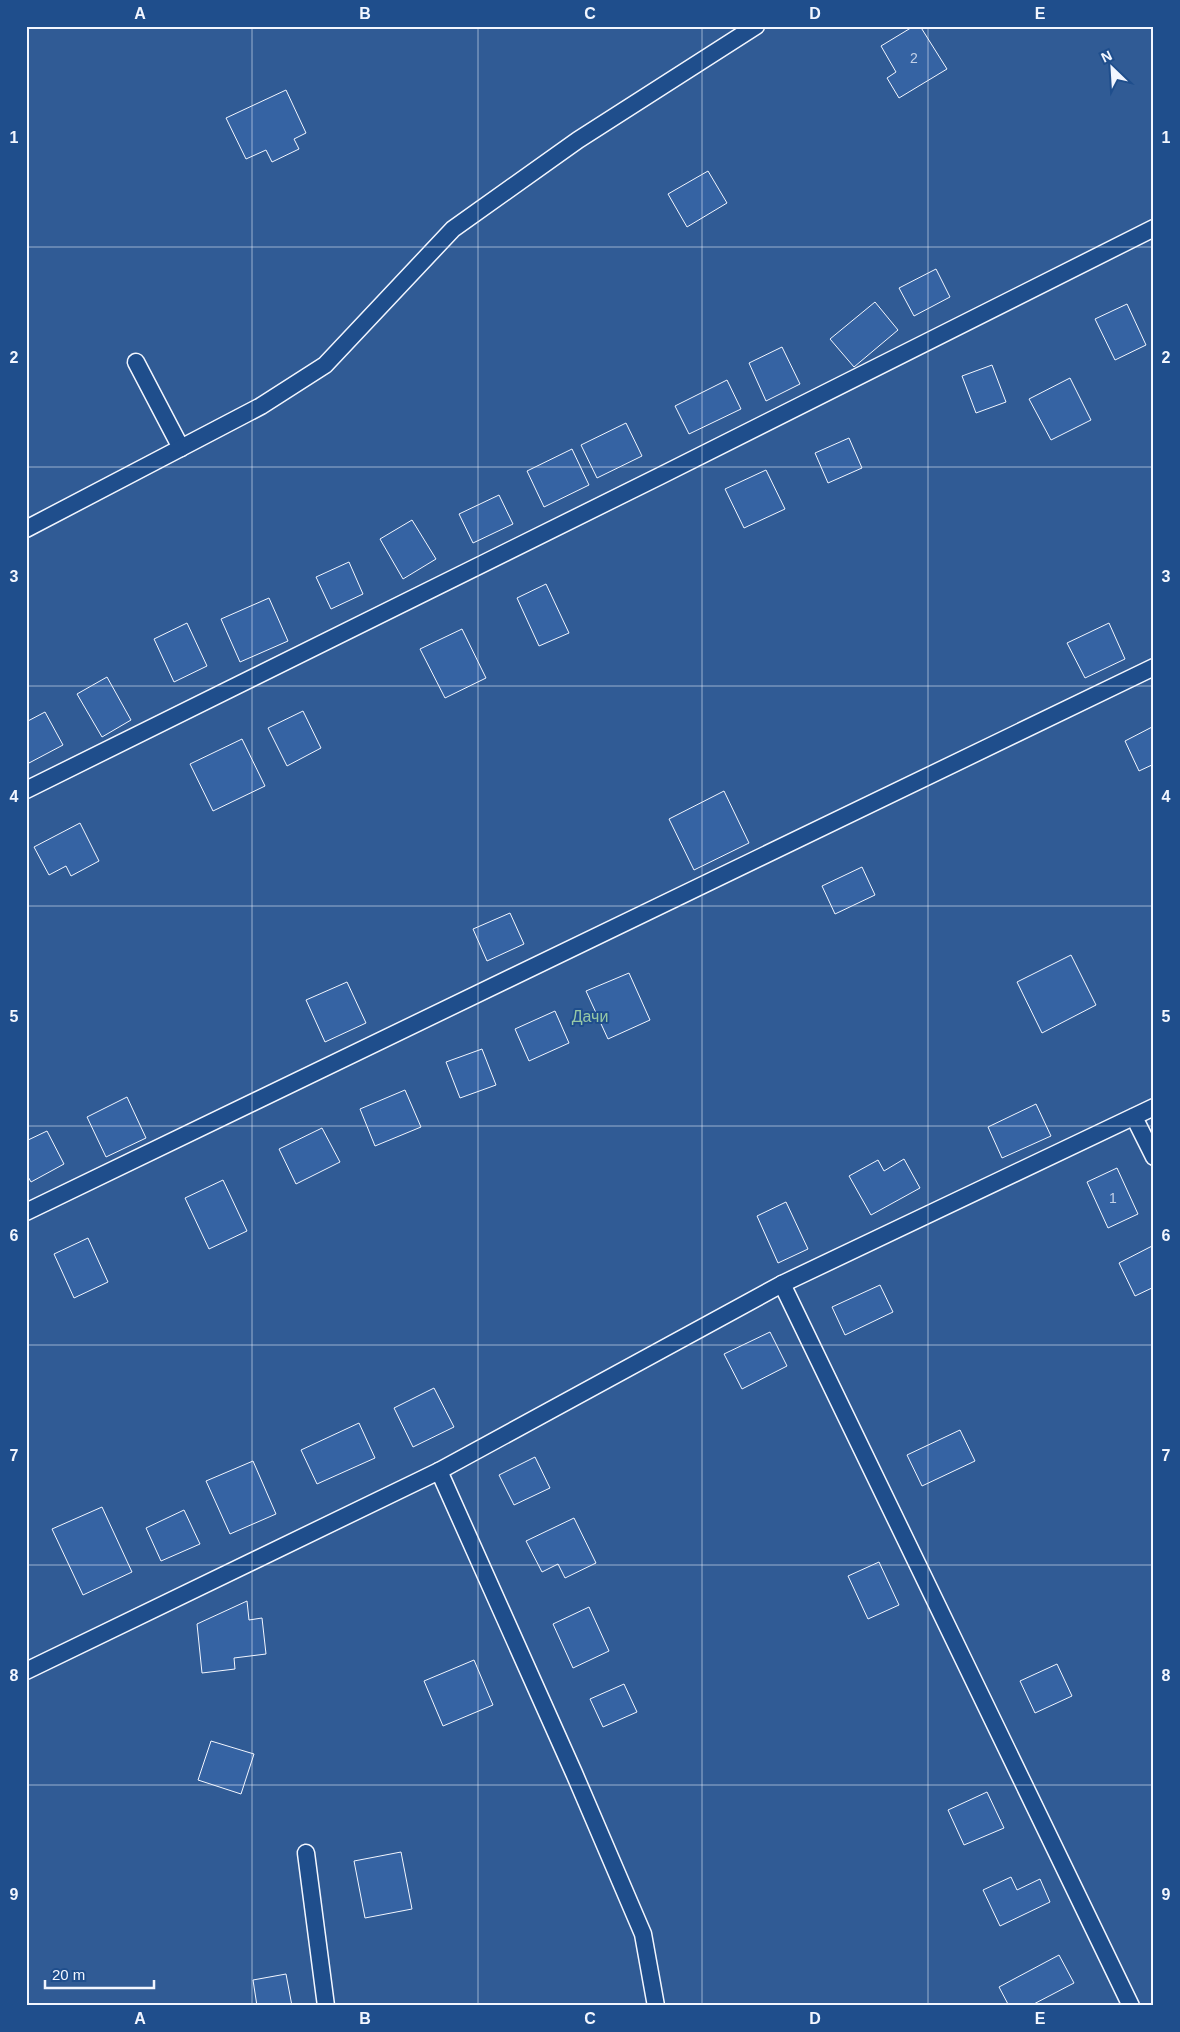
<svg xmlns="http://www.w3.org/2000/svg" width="1180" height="2032" font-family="Arial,sans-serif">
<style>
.built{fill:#305b95;stroke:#a8bbd7}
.building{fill:#3563a3;stroke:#f2f6ff}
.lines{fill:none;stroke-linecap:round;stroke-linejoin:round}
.lane-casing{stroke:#f2f6ff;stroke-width:19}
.lane{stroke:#1f4e8c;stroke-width:16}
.grid{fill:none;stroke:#f2f6ff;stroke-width:1;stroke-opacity:0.55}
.labels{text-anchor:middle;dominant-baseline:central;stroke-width:4;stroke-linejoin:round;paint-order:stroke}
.number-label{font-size:14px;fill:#c3d1e8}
.park-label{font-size:16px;fill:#97c8a6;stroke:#1f4e8c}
.neatline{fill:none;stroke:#f2f6ff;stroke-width:2}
.grid-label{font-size:16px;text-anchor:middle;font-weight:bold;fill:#f2f6ff}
</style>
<rect width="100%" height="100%" fill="#1f4e8c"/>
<rect class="built" x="26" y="26" width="1128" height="1980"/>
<g class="building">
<path d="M914 26H920L947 69 899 98 887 78 896 72 881 46Z"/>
<path d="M286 90 306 133 294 139 299 149 272 162 266 150 246 159 226 118Z"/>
<path d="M708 171 727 203 687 227 668 194Z"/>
<path d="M936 269 950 297 914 316 899 288Z"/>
<path d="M875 302 898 330 854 367 830 339Z"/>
<path d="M1127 304 1146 345 1115 360 1095 319Z"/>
<path d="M782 347 800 384 766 401 749 363Z"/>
<path d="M992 365 1006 402 976 413 962 376Z"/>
<path d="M1070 378 1091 420 1051 440 1029 399Z"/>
<path d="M727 380 741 409 689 434 675 406Z"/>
<path d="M626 423 642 456 597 478 581 445Z"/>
<path d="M849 438 862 468 828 483 815 453Z"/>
<path d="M572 449 589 485 544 507 527 471Z"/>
<path d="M766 470 785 509 744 528 725 489Z"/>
<path d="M499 495 513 524 473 543 459 514Z"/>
<path d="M412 520 436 559 403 579 380 539Z"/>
<path d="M349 562 363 594 331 609 316 577Z"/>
<path d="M546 584 569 633 539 646 517 598Z"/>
<path d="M269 598 288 641 240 662 221 619Z"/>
<path d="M187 623 207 666 174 682 154 639Z"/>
<path d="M1109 623 1125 659 1085 678 1067 643Z"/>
<path d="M462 629 486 678 445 698 420 649Z"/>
<path d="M107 677 131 720 102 737 77 694Z"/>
<path d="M303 711 321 748 287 766 268 728Z"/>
<path d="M45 712 63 745 29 763 26 757V722Z"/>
<path d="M1154 726V764L1139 771 1125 741Z"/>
<path d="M242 739 265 786 213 811 190 764Z"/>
<path d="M724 791 749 843 694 870 669 819Z"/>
<path d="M80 823 99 861 71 876 66 866 49 875 34 847Z"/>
<path d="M862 867 875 895 835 914 822 886Z"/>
<path d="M510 913 524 944 487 961 473 929Z"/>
<path d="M1071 955 1096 1005 1042 1033 1017 982Z"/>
<path d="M629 973 650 1020 608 1039 586 991Z"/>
<path d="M347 982 366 1023 325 1042 306 1000Z"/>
<path d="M555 1011 569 1043 529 1061 515 1029Z"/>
<path d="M482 1049 496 1085 460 1098 446 1062Z"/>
<path d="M405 1090 421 1127 375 1146 360 1109Z"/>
<path d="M127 1097 146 1138 106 1157 87 1117Z"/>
<path d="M1036 1104 1051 1136 1002 1158 988 1127Z"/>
<path d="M322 1128 340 1162 296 1184 279 1149Z"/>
<path d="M47 1131 64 1164 31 1182 26 1173V1141Z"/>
<path d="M904 1159 920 1188 871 1215 849 1176 878 1160 884 1171Z"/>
<path d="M1117 1168 1138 1214 1108 1228 1087 1182Z"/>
<path d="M223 1180 247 1231 209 1249 185 1198Z"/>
<path d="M786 1202 808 1249 778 1263 757 1216Z"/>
<path d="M88 1238 108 1282 74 1298 54 1254Z"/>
<path d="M1154 1245V1287L1135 1296 1119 1263Z"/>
<path d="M880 1285 893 1312 845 1335 832 1307Z"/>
<path d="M770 1332 787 1366 742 1389 724 1354Z"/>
<path d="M434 1388 454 1427 413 1447 394 1408Z"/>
<path d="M359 1423 375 1458 317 1484 301 1450Z"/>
<path d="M960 1430 975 1461 922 1486 907 1455Z"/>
<path d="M535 1457 550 1488 514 1505 499 1475Z"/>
<path d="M253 1461 276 1514 230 1534 206 1481Z"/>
<path d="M102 1507 132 1572 83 1595 52 1529Z"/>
<path d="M184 1510 200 1544 161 1561 146 1528Z"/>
<path d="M574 1518 596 1563 565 1578 558 1564 542 1572 526 1541Z"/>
<path d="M879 1562 899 1605 868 1619 848 1576Z"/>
<path d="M247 1601 249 1620 262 1618 266 1654 234 1658 235 1669 202 1673 197 1624Z"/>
<path d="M589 1607 609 1651 573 1668 553 1624Z"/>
<path d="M474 1660 493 1705 443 1726 424 1681Z"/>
<path d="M1057 1664 1072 1696 1035 1713 1020 1681Z"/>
<path d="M624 1684 637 1712 603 1727 590 1699Z"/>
<path d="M211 1741 254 1754 241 1794 198 1780Z"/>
<path d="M987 1792 1004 1828 964 1845 948 1810Z"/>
<path d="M401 1852 412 1909 365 1918 354 1861Z"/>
<path d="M1011 1877 1017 1890 1040 1879 1050 1902 1000 1926 983 1890Z"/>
<path d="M1059 1955 1074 1983 1030 2006H1009L999 1987Z"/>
<path d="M286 1974 292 2006H257L253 1980Z"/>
</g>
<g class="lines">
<g class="lane-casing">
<g id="lane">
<path d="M136 362 181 448"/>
<path d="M26 529 261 406 325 365 453 229 578 140 756 26"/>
<path d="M26 790 660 476 1154 228"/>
<path d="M1134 1117 1154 1157"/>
<path d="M26 1212 1154 667"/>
<path d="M782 1284 1131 2006"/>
<path d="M439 1471 574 1773 643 1934 656 2006"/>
<path d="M26 1671 439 1471 782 1284 1154 1107"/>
<path d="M306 1853 326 2006"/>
</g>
</g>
<use href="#lane" class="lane"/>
</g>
<path class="grid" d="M252 26V2006M478 26V2006M702 26V2006M928 26V2006M26 247H1154M26 467H1154M26 686H1154M26 906H1154M26 1126H1154M26 1345H1154M26 1565H1154M26 1785H1154"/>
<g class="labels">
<g class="number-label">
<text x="914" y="58">2</text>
<text x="1113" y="1198">1</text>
</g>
<g class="park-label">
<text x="590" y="1016">Дачи</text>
</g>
</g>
<rect width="1180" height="2032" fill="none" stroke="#1f4e8c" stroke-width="55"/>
<g transform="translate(1112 68) rotate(335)" stroke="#1f4e8c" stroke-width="4" paint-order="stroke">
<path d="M0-4L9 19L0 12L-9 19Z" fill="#f2f6ff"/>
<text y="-8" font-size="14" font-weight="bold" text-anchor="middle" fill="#f2f6ff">N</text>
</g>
<path d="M45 1980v8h109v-8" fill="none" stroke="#f2f6ff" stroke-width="2.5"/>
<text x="52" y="1980" font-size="15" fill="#f2f6ff" stroke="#1f4e8c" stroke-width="4" paint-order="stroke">20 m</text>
<rect x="28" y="28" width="1124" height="1976" class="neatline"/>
<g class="grid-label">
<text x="140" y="19">A</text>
<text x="365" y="19">B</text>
<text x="590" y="19">C</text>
<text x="815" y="19">D</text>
<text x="1040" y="19">E</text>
<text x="14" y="143">1</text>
<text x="1166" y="143">1</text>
<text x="14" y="363">2</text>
<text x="1166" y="363">2</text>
<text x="14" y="582">3</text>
<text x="1166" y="582">3</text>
<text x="14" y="802">4</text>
<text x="1166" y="802">4</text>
<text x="14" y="1022">5</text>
<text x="1166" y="1022">5</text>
<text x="14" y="1241">6</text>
<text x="1166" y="1241">6</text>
<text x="14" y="1461">7</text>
<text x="1166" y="1461">7</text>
<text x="14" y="1681">8</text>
<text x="1166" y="1681">8</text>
<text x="14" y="1900">9</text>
<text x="1166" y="1900">9</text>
<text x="140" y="2024">A</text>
<text x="365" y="2024">B</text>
<text x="590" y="2024">C</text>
<text x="815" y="2024">D</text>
<text x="1040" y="2024">E</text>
</g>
</svg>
